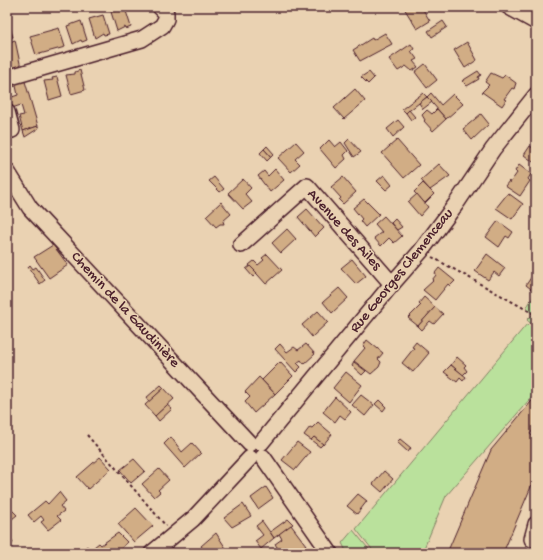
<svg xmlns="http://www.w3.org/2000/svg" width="543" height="560" font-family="'Gochi Hand',sans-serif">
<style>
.green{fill:#bae19c;stroke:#828064}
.building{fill:#d1ad85;stroke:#4a1f2b}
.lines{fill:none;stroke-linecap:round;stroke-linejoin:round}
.minor-casing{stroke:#4a1f2b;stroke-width:18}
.path{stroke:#4a1f2b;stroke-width:2;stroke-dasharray:3 3;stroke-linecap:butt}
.minor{stroke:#ead2b2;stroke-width:15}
.labels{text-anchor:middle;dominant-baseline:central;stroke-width:3;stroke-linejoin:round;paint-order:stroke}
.street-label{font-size:15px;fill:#4a1f2b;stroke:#ead2b2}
</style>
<rect width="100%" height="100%" fill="#ead2b2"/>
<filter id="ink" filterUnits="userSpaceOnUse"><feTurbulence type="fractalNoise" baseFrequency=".025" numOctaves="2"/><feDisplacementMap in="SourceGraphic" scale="8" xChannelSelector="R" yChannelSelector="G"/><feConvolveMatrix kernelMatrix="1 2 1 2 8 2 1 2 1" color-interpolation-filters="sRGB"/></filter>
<g filter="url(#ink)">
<g class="green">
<path d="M536 293V328L527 320 533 314 526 308Z"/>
<path d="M527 324 536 333V392L446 496 422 553H375L356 529Z"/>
<path d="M353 530 372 553H347L342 543Z"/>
</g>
<g class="building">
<path d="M405 7 422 8 430 21 417 29 404 8Z"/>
<path d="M125 8 131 27 126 29 125 27 117 31 111 12Z"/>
<path d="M103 15 109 34 104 35 103 33 95 38 89 19Z"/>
<path d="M7 18 13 37 7 38Z"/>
<path d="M81 21 87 40 82 42 81 40 73 44 67 26Z"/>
<path d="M443 21 447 27 432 37 428 31Z"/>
<path d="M59 28 65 47 36 55 30 36Z"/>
<path d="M385 33 392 44 360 61 353 50 372 38 373 40Z"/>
<path d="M15 40 21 68 7 72V43Z"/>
<path d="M467 42 477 60 465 68 454 50Z"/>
<path d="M411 44 414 49 411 51 417 59 413 61 418 67 412 71 406 66 398 71 389 59Z"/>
<path d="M425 64 437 80 427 88 415 72Z"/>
<path d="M80 70 85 90 71 94 66 75 75 74V72Z"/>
<path d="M478 71 481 75 478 77 479 79 467 86 462 81Z"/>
<path d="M369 72 374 78 368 84 361 77Z"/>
<path d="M491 73 502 78 505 75 516 83 514 89 512 88 504 99 506 100 502 106 482 92 489 85 485 82Z"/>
<path d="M57 77 62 96 49 100 44 81 53 80 52 78Z"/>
<path d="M24 78 38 126 23 131 19 116 24 115 21 105 12 108 9 98 18 95 16 86 11 87 9 82Z"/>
<path d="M355 89 365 101 344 119 334 108Z"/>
<path d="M423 93 427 97 406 113 402 109Z"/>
<path d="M431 93 441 105 453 94 463 104 446 119 427 97Z"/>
<path d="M427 97 432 102 423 109 419 103Z"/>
<path d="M437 109 446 119 433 131 424 121 425 120 422 115 427 110 432 114Z"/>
<path d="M409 110 415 117 411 120 406 113Z"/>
<path d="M481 114 489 124 472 140 463 129Z"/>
<path d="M398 120 404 127 393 137 387 129Z"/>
<path d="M38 126 39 128 25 137 23 131Z"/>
<path d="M349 139 361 152 354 157 345 143Z"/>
<path d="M329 140 335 147 341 142 348 151 344 155 346 159 336 168 320 149Z"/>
<path d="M397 140 419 165 404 178 382 153Z"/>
<path d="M296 142 304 151 295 159 300 164 291 172 278 158Z"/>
<path d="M267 146 274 154 271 157 264 149Z"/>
<path d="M530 146 536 150V164L524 155Z"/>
<path d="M264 149 271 157 267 161 260 153Z"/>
<path d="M439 164 450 176 430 190 421 180Z"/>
<path d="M519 165 531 174 528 179 530 181 520 196 505 186 509 181 510 183 517 173 515 171Z"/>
<path d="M275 169 284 180 270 192 258 176 264 171 268 176Z"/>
<path d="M384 175 392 185 386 190 377 181Z"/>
<path d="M214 177 224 189 220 192 209 181Z"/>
<path d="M343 177 356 192 343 204 339 200 341 198 331 187Z"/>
<path d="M243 179 251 188 245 194 252 202 243 209 228 193Z"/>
<path d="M423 183 434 194 425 203 414 192Z"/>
<path d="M508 193 523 204 512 219 496 208Z"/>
<path d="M417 194 428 207 420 216 408 202Z"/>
<path d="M364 199 379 214 365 227 360 221 362 219 353 208Z"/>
<path d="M221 202 231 214 223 221 224 224H220L216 227 206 216Z"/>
<path d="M307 209 324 228 315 237 298 217Z"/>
<path d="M384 216 402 236 394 243 389 238 381 246 374 238 382 232 375 224Z"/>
<path d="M395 219 402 227 397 230 391 223Z"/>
<path d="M498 221 513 232 509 238 506 236 499 247 486 237Z"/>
<path d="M287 229 296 239 281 253 272 243Z"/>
<path d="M53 245 68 265 49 278 34 257Z"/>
<path d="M267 254 282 270 266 284 249 265 254 261 258 265 264 260 262 258Z"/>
<path d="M487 254 505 268 499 276 494 272 488 280 475 271Z"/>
<path d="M352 259 366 276 356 284 341 268Z"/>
<path d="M30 265 33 269 36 267 45 280 40 284 28 267Z"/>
<path d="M250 266 257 273 253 277 246 269Z"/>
<path d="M439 268 455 281 450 286 448 284 435 300 423 290 433 281 432 280 436 275 435 273Z"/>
<path d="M532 276 536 279 535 292 526 285Z"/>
<path d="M339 288 348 298 332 313 323 302Z"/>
<path d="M424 297 435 307 418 326 408 318 421 305 419 303Z"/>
<path d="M435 307 443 314 434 324 430 321 422 330 418 326Z"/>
<path d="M318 311 328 322 312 337 302 325Z"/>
<path d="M367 340 383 353 378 359 381 362 379 367 371 374 354 361 365 348 363 346Z"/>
<path d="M416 342 429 353 413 372 402 363 414 348 412 347Z"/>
<path d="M280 344 287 352 294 347 298 350 306 344 315 354 304 364 301 360 297 363 301 367 296 372 275 349Z"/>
<path d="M457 357 466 365 464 367 467 371 463 375 451 365Z"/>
<path d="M280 362 293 376 275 394 262 380Z"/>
<path d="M354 362 366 371 362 375 352 366Z"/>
<path d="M451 365 466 377 463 381 460 378 457 382 444 372Z"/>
<path d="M346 372 362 385 349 402 333 388Z"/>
<path d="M259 377 275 394 254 413 245 402 250 397 245 392Z"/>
<path d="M161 385 164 388 149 402 146 398Z"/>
<path d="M164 388 174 399 155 416 145 405Z"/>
<path d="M361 395 374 405 365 416 352 405Z"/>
<path d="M536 396V426L530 434 536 439V475L503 553H447L491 450Z"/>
<path d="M335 397 351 412 345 419 340 415 335 422 323 412Z"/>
<path d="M379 400 386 407 383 411 375 404Z"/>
<path d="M167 405 172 409 159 421 155 416Z"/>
<path d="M318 422 332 434 323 445 314 437 311 440 304 435 310 427 312 428Z"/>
<path d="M171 437 182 452 192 443 201 453 185 468 164 444Z"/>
<path d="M314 437 323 444 320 447 311 440Z"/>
<path d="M400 439 411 448 408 452 397 442Z"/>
<path d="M297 442 310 452 295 470 282 460Z"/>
<path d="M100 457 111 469 88 489 77 477Z"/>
<path d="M134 459 145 471 131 483 120 470Z"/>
<path d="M159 469 169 480 158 490 160 492 154 497 142 484Z"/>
<path d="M384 471 393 479 382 492 373 484Z"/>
<path d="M266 487 273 498 258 509 251 498Z"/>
<path d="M59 492 66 501 60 506 64 511 57 516 61 520 48 530 41 522 44 520 41 516 34 522 28 515 45 501 48 504Z"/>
<path d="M358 494 367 501 357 514 347 506Z"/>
<path d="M243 504 251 516 232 527 224 518Z"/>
<path d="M136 508 153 526 134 542 118 524Z"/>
<path d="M11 509 17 515 12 519 7 514Z"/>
<path d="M288 519 293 524 274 538 270 532Z"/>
<path d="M262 521 274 538 261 549 255 541 263 535 256 526Z"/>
<path d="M291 525 306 545 295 553H293L289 548 281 553 275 544 282 539 279 534Z"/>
<path d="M118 533 127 542 119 551 99 553 94 547 99 543 101 545Z"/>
<path d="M216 533 227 550 222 553H206L201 546Z"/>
<path d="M9 536 13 543 8 546 7 537Z"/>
<path d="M87 546 93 553H79Z"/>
</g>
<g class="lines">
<g class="minor-casing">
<g id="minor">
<path d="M509 7 536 22"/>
<path d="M7 78 142 39 162 26 166 19V13L160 7"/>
<path d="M7 112 12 130"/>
<path d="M7 171 30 208 250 444"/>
<path d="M241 245 307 186 392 284"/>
<path d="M261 443 392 284 421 251 456 204 493 149 536 95"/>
<path d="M263 457 330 553"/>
<path d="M532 539 536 524"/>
<path d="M152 553 193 519 250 458"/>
</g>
</g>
<g class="path">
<path d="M432 257 536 315"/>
<path d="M87 435 166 526"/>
</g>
<use href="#minor" class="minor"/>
</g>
</g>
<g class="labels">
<g class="street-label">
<text transform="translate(344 230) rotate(48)">Avenue des Ailes</text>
<text transform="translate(402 271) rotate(-51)">Rue Georges Clemenceau</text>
<text transform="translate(125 310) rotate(47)">Chemin de la Gaudinière</text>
</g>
</g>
<rect width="543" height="560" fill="none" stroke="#ead2b2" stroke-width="24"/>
<rect x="12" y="12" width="519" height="536" fill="none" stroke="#4a1f2b" stroke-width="1.5" filter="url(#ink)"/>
</svg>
